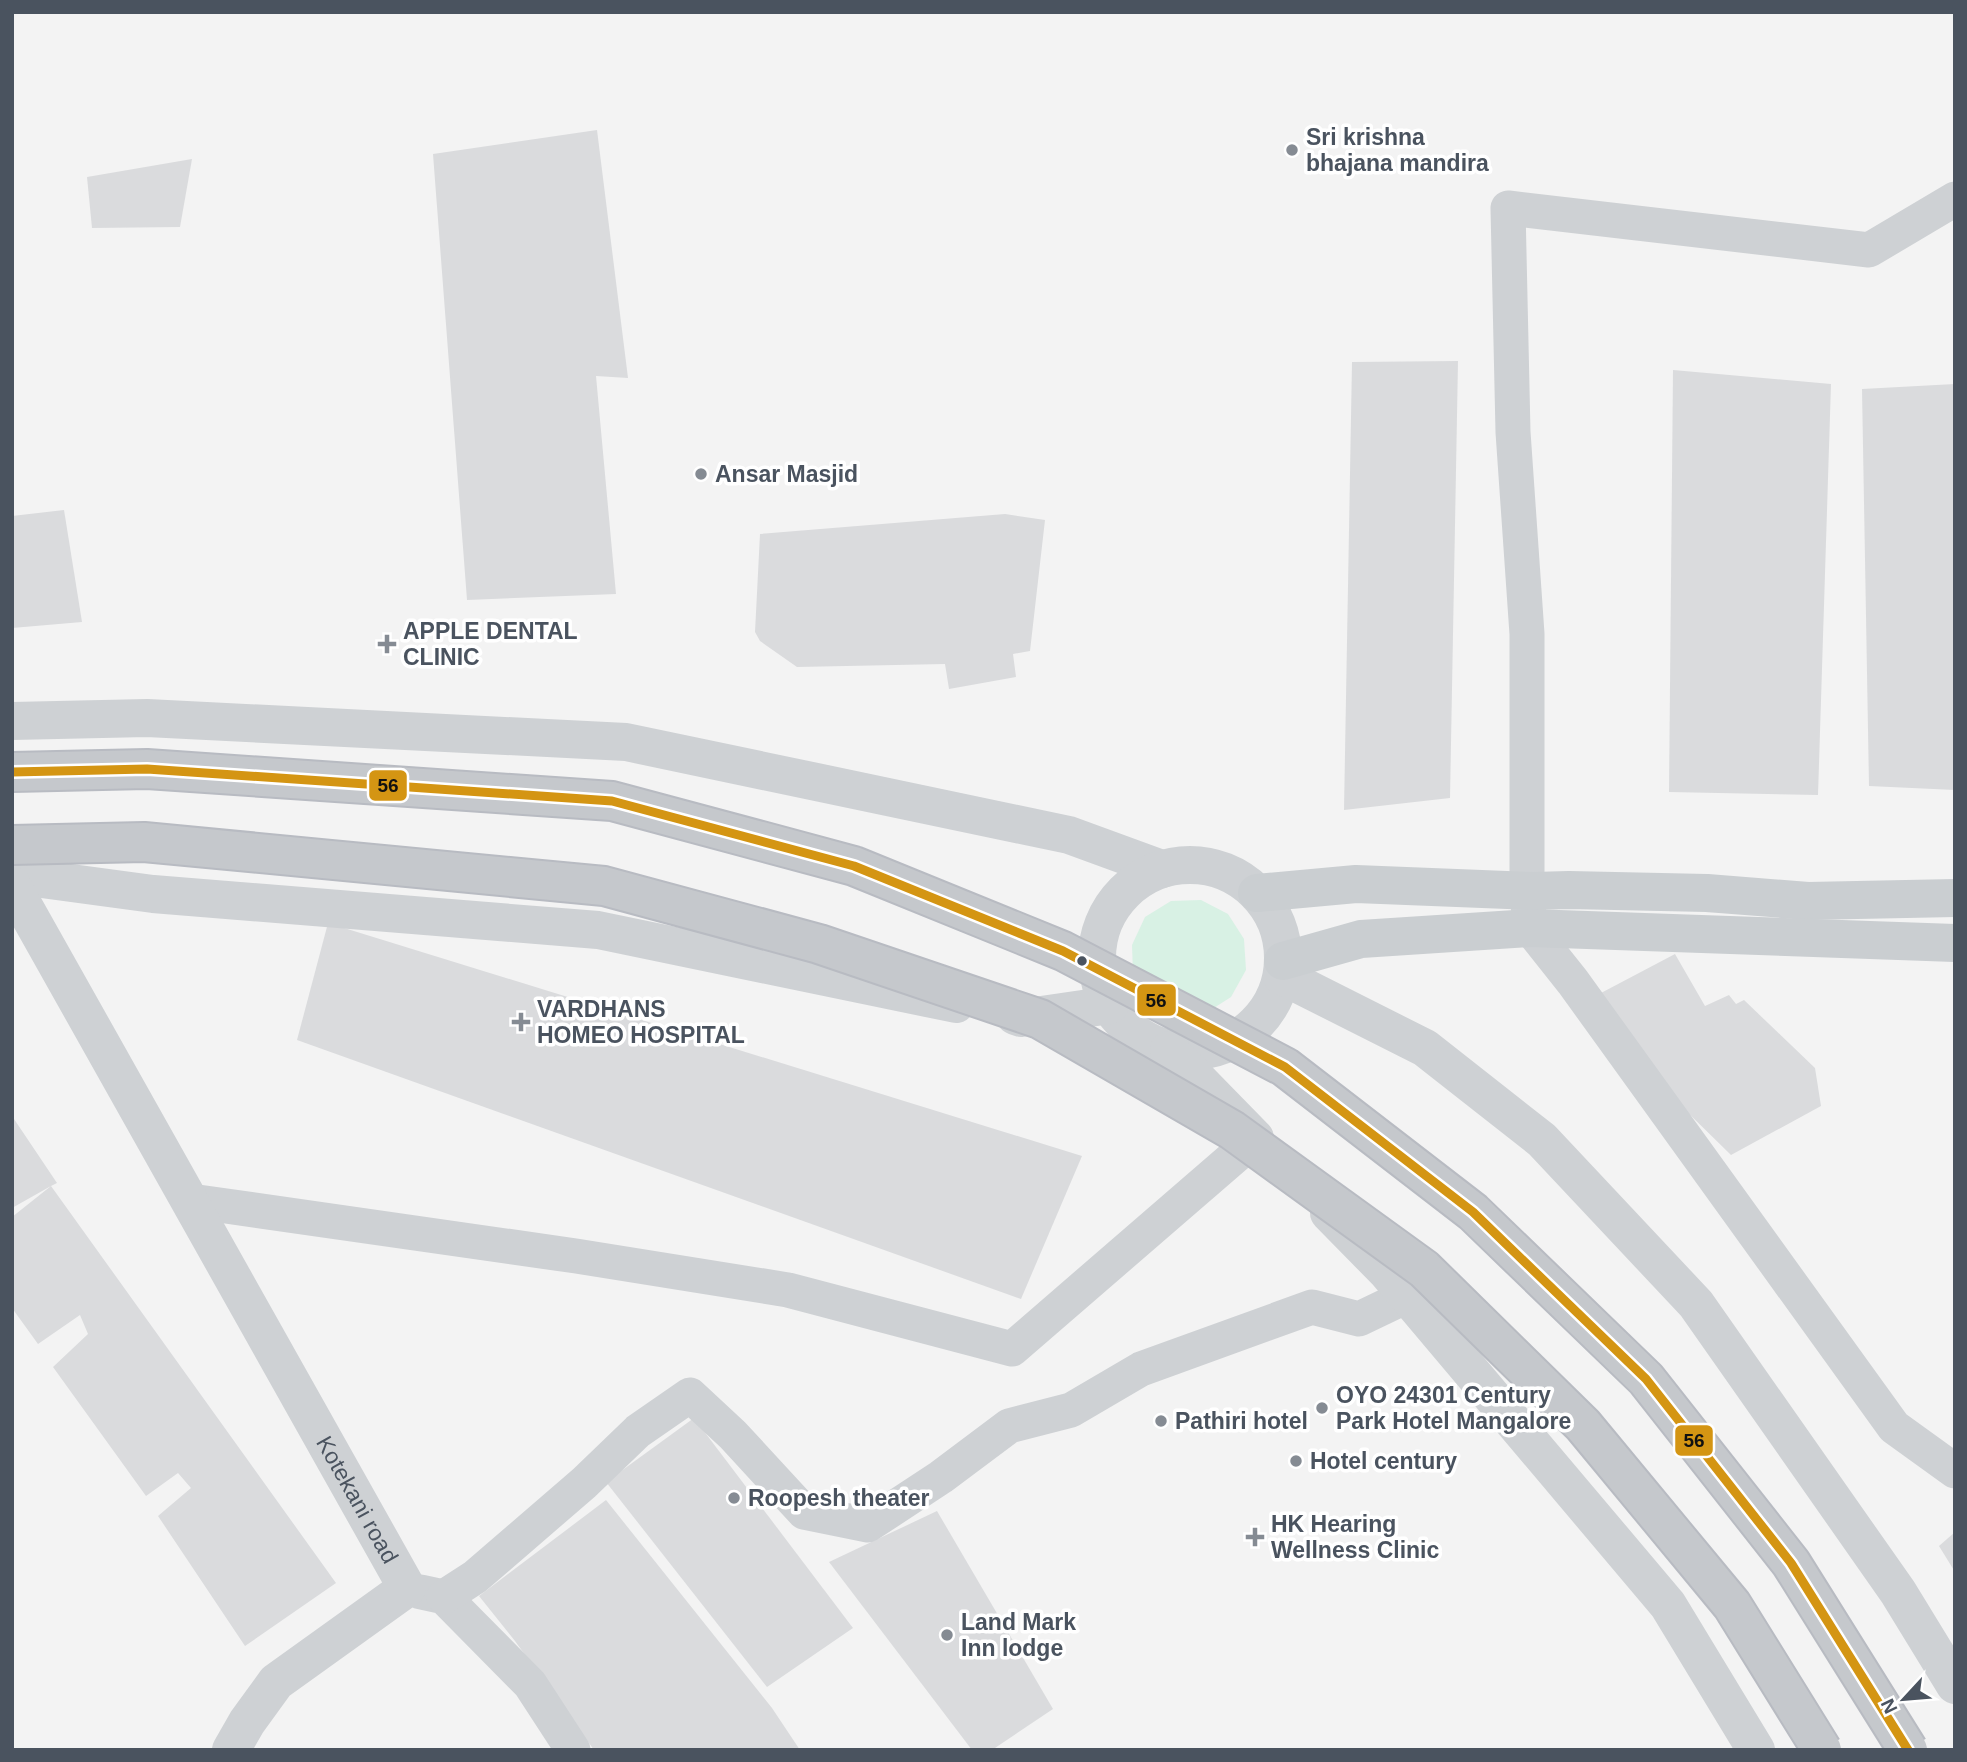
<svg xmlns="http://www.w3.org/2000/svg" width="1967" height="1762" font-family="Helvetica,sans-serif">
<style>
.green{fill:#d8f1e4}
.building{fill:#dadbdd}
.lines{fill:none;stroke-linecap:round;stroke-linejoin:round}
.minor{stroke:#ced1d4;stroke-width:35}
.tertiary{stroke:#ced1d4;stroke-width:38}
.primary{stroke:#caced1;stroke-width:38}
.trunk-bridge-casing{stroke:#b8bbc2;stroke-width:42;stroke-linecap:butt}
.trunk-bridge{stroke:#c5c8cc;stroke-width:38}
.bus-1-casing{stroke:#fff;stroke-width:14}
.bus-1{stroke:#d49513;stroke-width:9}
.poi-dot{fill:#858b93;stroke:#fff;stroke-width:2.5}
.bus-dot{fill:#4a535f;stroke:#fff;stroke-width:2.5}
.labels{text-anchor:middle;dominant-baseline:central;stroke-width:7;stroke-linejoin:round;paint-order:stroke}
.poi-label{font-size:23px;font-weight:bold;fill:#4a535f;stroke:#fff;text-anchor:start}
.street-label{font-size:23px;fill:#4a535f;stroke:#fff}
.line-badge{stroke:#fff;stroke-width:2.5}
.pale-badge-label{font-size:19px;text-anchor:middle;font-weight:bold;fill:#111}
</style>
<rect width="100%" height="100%" fill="#f3f3f3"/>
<path class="green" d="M1201 900 1228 914 1244 939 1246 970 1231 997 1206 1013 1133 974 1132 945 1145 917 1171 901Z"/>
<g class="building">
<path d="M597 130 628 378 596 376 616 594 467 600 433 154Z"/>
<path d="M192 159 180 227 92 228 87 177Z"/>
<path d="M1458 361 1450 798 1344 810 1352 362Z"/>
<path d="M1673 370 1831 384 1818 795 1669 792Z"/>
<path d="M1955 384V790L1869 786 1862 389Z"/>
<path d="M64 510 82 622 12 628V516Z"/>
<path d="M1005 514 1045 520 1030 651 1013 654 1016 677 949 689 945 664 797 667 760 641 755 632 760 534Z"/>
<path d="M328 923 1082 1156 1021 1299 297 1040Z"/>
<path d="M1675 954 1705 1006 1729 995 1736 1004 1744 1000 1815 1068 1821 1106 1731 1155 1677 1102 1601 993Z"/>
<path d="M12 1116 57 1183 51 1186 336 1583 245 1646 158 1516 191 1488 178 1473 146 1496 53 1367 88 1334 80 1315 38 1344 12 1308V1217L51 1186 12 1208Z"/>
<path d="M694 1418 853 1628 767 1687 606 1482Z"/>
<path d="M606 1500 772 1708 800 1750H594L515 1641 479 1596Z"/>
<path d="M937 1511 1053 1709 992 1750H972L829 1562Z"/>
<path d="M1955 1532V1572L1939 1546Z"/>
</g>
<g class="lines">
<g class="minor">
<path d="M1955 199 1869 250 1508 208 1513 432 1527 634V891L1530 928 1573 982 1894 1427 1955 1471"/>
<path d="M191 1201 576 1256 788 1290 1012 1349 1256 1138"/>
<path d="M421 1592 444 1597 530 1684 573 1750"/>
<path d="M444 1597 475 1577 584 1483 638 1431 690 1395 733 1435 804 1512 868 1525 941 1477 1009 1426 1071 1410 1141 1369 1312 1307 1359 1319 1407 1296"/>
</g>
<g class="tertiary">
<path d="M12 721 147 718 626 742 1069 835 1162 869"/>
<circle cx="1190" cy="958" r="93"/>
<path d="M12 875 153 894 598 930 956 1004"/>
<path id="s1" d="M12 885 407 1588 276 1682 247 1722 231 1750"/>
<path d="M1282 976 1425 1048 1542 1140 1696 1304 1898 1592 1955 1685"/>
<path d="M1015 1016 1021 1018 1110 1005"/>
<path d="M1169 1050 1255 1138"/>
<path d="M1329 1213 1387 1272 1668 1605 1756 1750"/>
</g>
<g class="primary">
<path d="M1257 893 1356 884 1533 891 1569 890 1707 893 1808 901 1955 898"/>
<path d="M1283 961 1361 939 1530 928 1955 943"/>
</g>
<g class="trunk-bridge-casing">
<g id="trunk-bridge">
<path d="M12 772 147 769 612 801 854 866 1063 951 1285 1067 1473 1212 1646 1379 1791 1563 1908 1750"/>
<path d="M12 845 144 842 604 886 819 944 1040 1019 1232 1130 1424 1269 1583 1425 1732 1605 1822 1750"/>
</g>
</g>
<use href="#trunk-bridge" class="trunk-bridge"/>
<g class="bus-1-casing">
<path id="bus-1" d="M12 772 147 769 612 801 854 866 1063 951 1285 1067 1473 1212 1646 1379 1791 1563 1908 1750"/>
</g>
<use href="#bus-1" class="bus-1"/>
</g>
<g class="poi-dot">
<circle cx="1292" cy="150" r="7"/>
<circle cx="701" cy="474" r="7"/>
<path d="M383.5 633.5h7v7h7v7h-7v7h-7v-7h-7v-7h7z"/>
<path d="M517.5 1011.5h7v7h7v7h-7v7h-7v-7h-7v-7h7z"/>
<circle cx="1322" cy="1408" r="7"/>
<circle cx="1161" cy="1421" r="7"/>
<circle cx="1296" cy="1461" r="7"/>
<circle cx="734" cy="1498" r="7"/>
<path d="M1251.5 1526.5h7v7h7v7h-7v7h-7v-7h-7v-7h7z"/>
<circle cx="947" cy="1635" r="7"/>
</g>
<circle class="bus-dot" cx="1082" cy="961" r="6"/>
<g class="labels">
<g class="poi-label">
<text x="1306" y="137">Sri krishna<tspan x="1306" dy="26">bhajana mandira</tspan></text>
<text x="715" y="474">Ansar Masjid</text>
<text x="403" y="631">APPLE DENTAL<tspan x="403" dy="26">CLINIC</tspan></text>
<text x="537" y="1009">VARDHANS<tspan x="537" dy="26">HOMEO HOSPITAL</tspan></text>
<text x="1336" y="1395">OYO 24301 Century<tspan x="1336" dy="26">Park Hotel Mangalore</tspan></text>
<text x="1175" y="1421">Pathiri hotel</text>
<text x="1310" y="1461">Hotel century</text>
<text x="748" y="1498">Roopesh theater</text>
<text x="1271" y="1524">HK Hearing<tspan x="1271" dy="26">Wellness Clinic</tspan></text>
<text x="961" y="1622">Land Mark<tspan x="961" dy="26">Inn lodge</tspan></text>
</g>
<g class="street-label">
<text stroke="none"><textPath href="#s1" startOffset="705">Kotekani road</textPath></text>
</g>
</g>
<g class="line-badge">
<rect x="368" y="769" width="40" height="33" rx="7" fill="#d49513"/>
<rect x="1136" y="983" width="41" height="34" rx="7" fill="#d49513"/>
<rect x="1674" y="1424" width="40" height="33" rx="7" fill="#d49513"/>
</g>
<g class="pale-badge-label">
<text x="388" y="792">56</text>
<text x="1156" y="1007">56</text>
<text x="1694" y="1447">56</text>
</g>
<rect width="1967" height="1762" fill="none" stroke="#4a535f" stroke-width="28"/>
<g transform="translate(1904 1699) rotate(244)" stroke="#ffffff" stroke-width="5" paint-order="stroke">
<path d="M0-5L12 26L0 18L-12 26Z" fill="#4a535f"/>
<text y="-10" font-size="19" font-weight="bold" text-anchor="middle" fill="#4a535f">N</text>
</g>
</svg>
